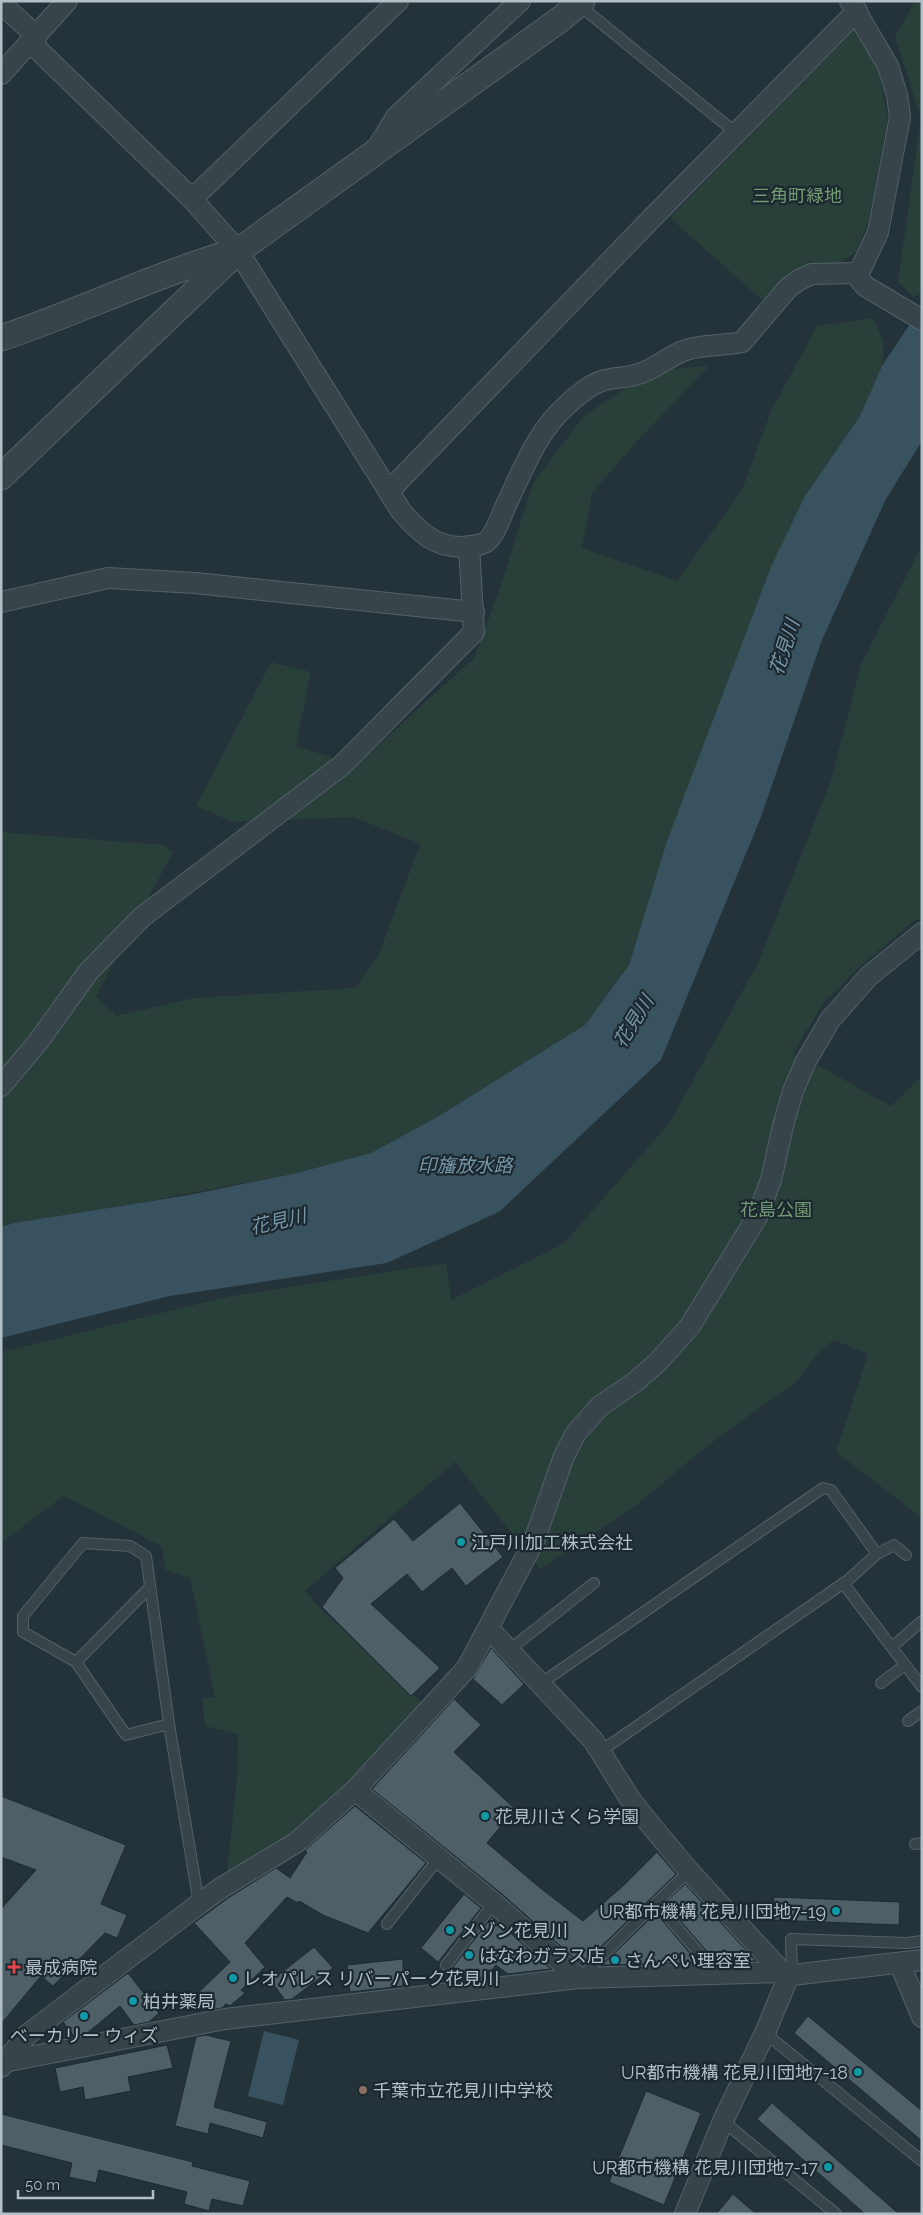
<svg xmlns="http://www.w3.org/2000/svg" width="923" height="2215" font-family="Raleway,'Noto Sans JP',sans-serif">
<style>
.green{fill:#293f3a}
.water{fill:#39525f}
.building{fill:#4f5f68;stroke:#1e2a31}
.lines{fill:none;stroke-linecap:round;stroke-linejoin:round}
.service-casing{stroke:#556168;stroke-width:12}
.minor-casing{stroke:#556168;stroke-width:22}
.tertiary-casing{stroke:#556168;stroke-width:27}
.service{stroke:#37444a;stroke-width:10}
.minor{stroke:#37444a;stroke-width:20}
.tertiary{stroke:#37444a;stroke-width:25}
.culture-dot{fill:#0f9aa8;stroke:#1c282f;stroke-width:2}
.health-dot{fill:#e0444e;stroke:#1c282f;stroke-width:2}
.education-dot{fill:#8d6e63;stroke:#1c282f;stroke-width:2}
.labels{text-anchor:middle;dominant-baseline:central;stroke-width:4.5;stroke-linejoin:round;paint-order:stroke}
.park-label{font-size:18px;fill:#739a72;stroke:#1c282f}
.poi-label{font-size:18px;fill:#b2bfc6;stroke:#1c282f;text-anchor:start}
.water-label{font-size:19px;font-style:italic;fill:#7596a8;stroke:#1c282f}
</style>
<rect width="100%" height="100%" fill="#243239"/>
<g class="green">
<path d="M915 1H922V293L914 297 898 282 921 118 895 37Z"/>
<path d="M854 28 878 68 888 120 868 222 856 252 838 264 791 271 762 300 670 218Z"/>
<path d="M873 318 884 342 882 366 860 416 805 496 666 844 629 965 585 1025 439 1116 371 1153 297 1173 149 1201 14 1223 1 1227V832L163 845 173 852 96 996 116 1016 194 998 355 988 378 956 420 844 354 817 233 822 196 806 271 662 311 672 296 746 356 765 474 658 500 588 533 483 584 416 652 370 709 366 640 438 592 493 582 548 677 581 742 490 771 411 817 326Z"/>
<path d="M922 545V919L914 921 864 963 824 1002 793 1053 812 1067 814 1063 891 1106 922 1076V1518L836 1452 868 1354 834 1340 819 1352 797 1381 703 1449 637 1505 540 1569 455 1462 305 1591 321 1609 425 1706 298 1830 227 1873 237 1777 238 1734 205 1726 202 1698 215 1697 190 1578 166 1570 161 1546 64 1496 1 1543V1352L231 1296 446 1263 451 1300 563 1244 670 1122 759 961 830 783 862 662Z"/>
</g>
<g class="water">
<path d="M922 306V441L886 499 822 640 761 817 661 1060 499 1212 387 1263 170 1296 1 1338V1227L14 1223 189 1195 297 1173 371 1153 439 1116 585 1025 629 965 666 844 771 567 805 496 860 416 882 366Z"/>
<path d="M264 2031 299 2040 283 2105 248 2096Z"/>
</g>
<g class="building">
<path d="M460 1503 503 1557 466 1586 452 1568 422 1592 407 1574 371 1604 440 1668 411 1696 322 1607 343 1578 335 1568 394 1519 413 1541Z"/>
<path d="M491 1648 524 1684 502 1705 473 1679Z"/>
<path d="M454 1699 481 1725 454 1752 515 1809 487 1843 539 1887 583 1921 624 1885 657 1852 676 1874 582 1965 502 1894 372 1789Z"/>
<path d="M1 1796 126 1845 101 1904 127 1915 117 1938 105 1933 53 1986 41 1976 1 2024V1909L36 1870 1 1857Z"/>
<path d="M355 1806 426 1863 368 1933 323 1915 299 1901 298 1903 287 1897 245 1943 265 1967 241 1990 245 1993 230 2006 226 2004 222 2008 211 2010 196 1995 230 1962 194 1923 228 1898 276 1868 290 1878 307 1852 305 1850Z"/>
<path d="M685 1884 756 1961 716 1962 665 1903Z"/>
<path d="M464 1894 481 1908 438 1962 421 1948Z"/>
<path d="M774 1897 900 1902 899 1925 773 1920Z"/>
<path d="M656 1913 698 1963 602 1965Z"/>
<path d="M492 1917 551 1969 508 1974 496 1965 486 1977 469 1979 453 1967Z"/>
<path d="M314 1947 333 1968 292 1999 285 2000 271 1981Z"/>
<path d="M403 1959V1986L350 1992 347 1965Z"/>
<path d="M128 1973 159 2013 149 2022 134 2025 120 2006 86 2034 74 2036 63 2022Z"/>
<path d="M808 2016 922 2111V2141L794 2033Z"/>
<path d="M206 2035 231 2041 214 2107 267 2122 263 2138 210 2123 208 2134 175 2126 196 2037Z"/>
<path d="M167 2045 173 2068 128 2077 131 2091 85 2100 83 2087 60 2092 55 2068Z"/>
<path d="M646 2091 701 2113 664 2205 609 2182Z"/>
<path d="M772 2103 899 2214H865L757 2119Z"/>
<path d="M1 2114 193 2162 192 2166 250 2181 243 2206 212 2199 209 2211 184 2204 187 2192 99 2170 96 2183 69 2177 72 2163 1 2145Z"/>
<path d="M733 2194 756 2214H716Z"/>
</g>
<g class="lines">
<g class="service-casing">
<g id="service">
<path d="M579 5 736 133"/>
<path d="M843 1583 922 1687"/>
<path d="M892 1647 922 1621"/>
<path d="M509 1650 594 1583"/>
<path d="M76 1662 150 1587"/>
<path d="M881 1683 905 1665"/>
<path d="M540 1684 823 1488 831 1490 877 1554"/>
<path d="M908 1721 922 1711"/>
<path d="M169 1724 126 1735 76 1662 23 1632V1616L83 1543 130 1546 146 1556 169 1724 199 1904"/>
<path d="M601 1751 848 1580 877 1554 894 1545 906 1555"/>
<path d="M915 1844 922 1843"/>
<path d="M656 1903 717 1974"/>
<path d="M387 1924 439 1858"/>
<path d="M446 1965 494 1903"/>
<path d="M792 1975 791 1939 907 1943 922 1941"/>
<path d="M580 1977 689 1871"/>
<path d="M765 2033 922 2161"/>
<path d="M723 2121 836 2214"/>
</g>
</g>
<g class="minor-casing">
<g id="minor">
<path d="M850 1 888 66 897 95 900 117 878 232 859 273 860 280 865 286 922 320"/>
<path d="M1 4 37 36"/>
<path d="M30 42 192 199 238 251 401 511C418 531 435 548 464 547 471 546 480 546 486 542 496 534 501 516 506 505 523 470 537 431 567 405 576 396 592 383 605 380 616 377 627 378 638 374 656 369 668 356 686 350 703 344 724 346 742 342L788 288 799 280 812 274 859 273"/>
<path d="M1 74 67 1"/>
<path d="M376 150 396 117 520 1"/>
<path d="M192 199 398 1"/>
<path d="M389 491 652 218 857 11"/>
<path d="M1 602 108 578 195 583 474 612"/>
<path d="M1 1086 38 1042 89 971 142 917 341 766 474 632 469 546"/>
<path d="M489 1629 593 1740 630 1799 649 1823 689 1871 782 1972 788 1974"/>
<path d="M355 1790 494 1903 579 1978"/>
<path d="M900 1964 922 2017"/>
<path d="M9 2061 225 2019 579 1978 782 1972"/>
<path d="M1 2067 27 2035 199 1904 221 1888 297 1842 355 1790 467 1668 534 1541 564 1456 576 1433 600 1406 635 1382 658 1362 690 1326 757 1217 771 1180 783 1126 793 1091 806 1061 830 1020 869 976 922 933"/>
<path d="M685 2214 723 2121 765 2033 787 1980 792 1975 922 1960"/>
</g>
</g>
<g class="tertiary-casing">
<g id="tertiary">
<path d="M1 338C79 312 154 275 233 252"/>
<path d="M1 477 238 251 562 18 582 1"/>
</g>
</g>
<use href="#service" class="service"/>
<use href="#minor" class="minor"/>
<use href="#tertiary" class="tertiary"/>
</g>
<g class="culture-dot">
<circle cx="461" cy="1542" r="5"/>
<circle cx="485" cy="1816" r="5"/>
<circle cx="836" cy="1911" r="5"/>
<circle cx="450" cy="1930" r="5"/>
<circle cx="469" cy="1955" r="5"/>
<circle cx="615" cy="1960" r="5"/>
<circle cx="233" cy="1978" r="5"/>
<circle cx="133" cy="2001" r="5"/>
<circle cx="84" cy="2016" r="5"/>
<circle cx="858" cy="2072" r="5"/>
<circle cx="828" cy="2167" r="5"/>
</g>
<path class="health-dot" d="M11.5 1959.5h5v5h5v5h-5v5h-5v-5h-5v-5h5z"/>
<circle class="education-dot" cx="363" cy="2090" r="5"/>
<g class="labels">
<g class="park-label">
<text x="797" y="195">三角町緑地</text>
<text x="776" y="1209">花島公園</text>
</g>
<g class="poi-label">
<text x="471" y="1542">江戸川加工株式会社</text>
<text x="495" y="1816">花見川さくら学園</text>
<text x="826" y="1911" text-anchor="end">UR都市機構 花見川団地7-19</text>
<text x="460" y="1930">メゾン花見川</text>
<text x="479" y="1955">はなわガラス店</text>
<text x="625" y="1960">さんぺい理容室</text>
<text x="25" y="1967">最成病院</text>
<text x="243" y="1978">レオパレス リバーパーク花見川</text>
<text x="143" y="2001">柏井薬局</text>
<text x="84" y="2035" text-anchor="middle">ベーカリー ウィズ</text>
<text x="848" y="2072" text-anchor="end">UR都市機構 花見川団地7-18</text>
<text x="373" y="2090">千葉市立花見川中学校</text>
<text x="818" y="2167" text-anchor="end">UR都市機構 花見川団地7-17</text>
</g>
<g class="water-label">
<text transform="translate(784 647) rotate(-72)">花見川</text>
<text transform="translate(633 1021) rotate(-58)">花見川</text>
<text x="465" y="1165">印旛放水路</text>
<text transform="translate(278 1221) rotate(-13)">花見川</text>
</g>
</g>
<rect width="923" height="2215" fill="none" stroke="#b2bfc6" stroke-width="5"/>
<path d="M18 2190v8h135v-8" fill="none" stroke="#b2bfc6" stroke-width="2.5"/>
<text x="25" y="2190" font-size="15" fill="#b2bfc6" stroke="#1c282f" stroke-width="4" paint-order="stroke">50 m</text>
</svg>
